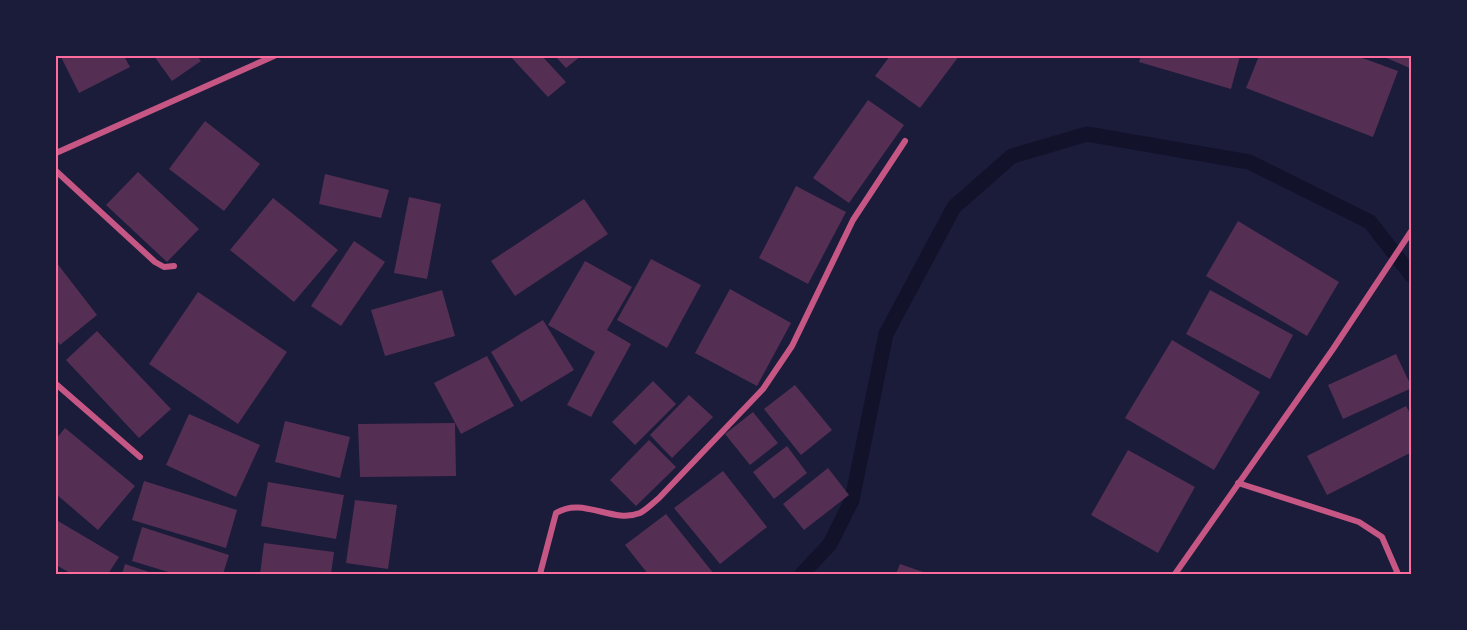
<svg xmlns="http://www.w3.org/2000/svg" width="1467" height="630" font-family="Arial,sans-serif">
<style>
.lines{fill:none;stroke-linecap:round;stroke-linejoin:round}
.stream{stroke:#12122b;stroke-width:15}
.building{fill:#542f53}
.minor{stroke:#c65784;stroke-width:6}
.neatline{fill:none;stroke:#ff6b9d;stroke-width:2}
</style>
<rect width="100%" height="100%" fill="#1b1b3a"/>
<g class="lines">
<path class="stream" d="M802 574 830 544 852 500 886 334 954 207 1012 156 1087 134 1249 162 1370 222 1412 276"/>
</g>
<g class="building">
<path d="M65 56H124L130 67 79 93 61 57Z"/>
<path d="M154 56H197L201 61 172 81Z"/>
<path d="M510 56H542L566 82 548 97Z"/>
<path d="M555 56H581L566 68Z"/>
<path d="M890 56H959L920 108 875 76Z"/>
<path d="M1141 56H1240L1231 89 1139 62Z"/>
<path d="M1259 56H1357L1398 71 1373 137 1246 88Z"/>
<path d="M1382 56H1412V69Z"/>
<path d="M868 100 904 125 849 203 813 178Z"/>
<path d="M205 121 260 164 224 211 169 169Z"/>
<path d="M138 172 199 229 167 262 106 205Z"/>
<path d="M325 174 389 190 381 218 319 204Z"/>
<path d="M796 186 846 212 808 284 759 258Z"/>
<path d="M409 197 441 204 427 279 394 273Z"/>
<path d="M273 198 338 250 294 302 230 250Z"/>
<path d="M584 199 608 234 515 296 491 261Z"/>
<path d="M1238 221 1339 282 1307 336 1206 276Z"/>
<path d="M354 241 385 262 341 326 311 306Z"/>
<path d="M651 259 701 285 667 348 617 320Z"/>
<path d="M585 261 632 287 607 330 631 344 591 417 567 405 595 352 548 325Z"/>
<path d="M56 262 97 315 60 345 56 339Z"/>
<path d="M730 289 791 323 757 386 695 353Z"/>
<path d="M442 290 455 336 385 356 371 310Z"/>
<path d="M1210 290 1293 335 1270 379 1186 334Z"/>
<path d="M198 292 287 352 238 424 149 364Z"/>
<path d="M543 320 574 370 521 402 491 352Z"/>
<path d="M97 331 171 409 139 438 66 360Z"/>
<path d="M1172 340 1260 392 1214 470 1125 418Z"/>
<path d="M1396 354 1412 388 1343 419 1328 385Z"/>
<path d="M487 356 514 406 461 434 434 383Z"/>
<path d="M653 381 676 404 635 445 612 422Z"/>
<path d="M795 385 832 430 801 455 764 409Z"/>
<path d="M689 395 713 417 672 458 650 435Z"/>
<path d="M1406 406 1412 417V452L1327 495 1307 456Z"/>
<path d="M753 412 778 443 750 465 725 434Z"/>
<path d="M189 414 260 445 236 497 166 465Z"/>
<path d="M285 421 350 437 340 478 275 462Z"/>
<path d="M455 423 456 476 360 477 358 424Z"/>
<path d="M65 428 135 486 98 530 56 494V439Z"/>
<path d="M649 440 676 467 636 506 610 480Z"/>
<path d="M787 446 807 473 774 499 753 472Z"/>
<path d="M1128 450 1195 487 1158 553 1091 515Z"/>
<path d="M828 468 849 495 804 530 783 504Z"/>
<path d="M723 471 767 527 720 564 674 508Z"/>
<path d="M144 481 237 510 226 548 132 520Z"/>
<path d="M268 482 344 495 336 539 261 526Z"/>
<path d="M355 500 397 505 388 569 346 563Z"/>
<path d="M666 514 714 574H648L625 545Z"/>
<path d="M58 521 119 557 108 574H72L56 565V526Z"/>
<path d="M142 527 229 555 223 574H175L132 561Z"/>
<path d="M264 543 334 552 331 574H260Z"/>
<path d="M125 564 155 574H122Z"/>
<path d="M900 564 929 574H896Z"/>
</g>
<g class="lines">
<g class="minor">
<path d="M56 153 274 56"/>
<path d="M56 171 155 262 164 267 174 266"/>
<path d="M56 384 140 457"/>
<path d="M1238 483 1359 522 1382 537 1398 574"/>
<path d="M540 574 556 513C583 496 612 524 640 513 646 510 653 503 659 498L763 389 792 346 853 220 905 141"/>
<path d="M1175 574 1333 349 1412 230"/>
</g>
</g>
<rect width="1467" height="630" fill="none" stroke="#1b1b3a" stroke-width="114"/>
<rect x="57" y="57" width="1353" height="516" class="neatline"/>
</svg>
